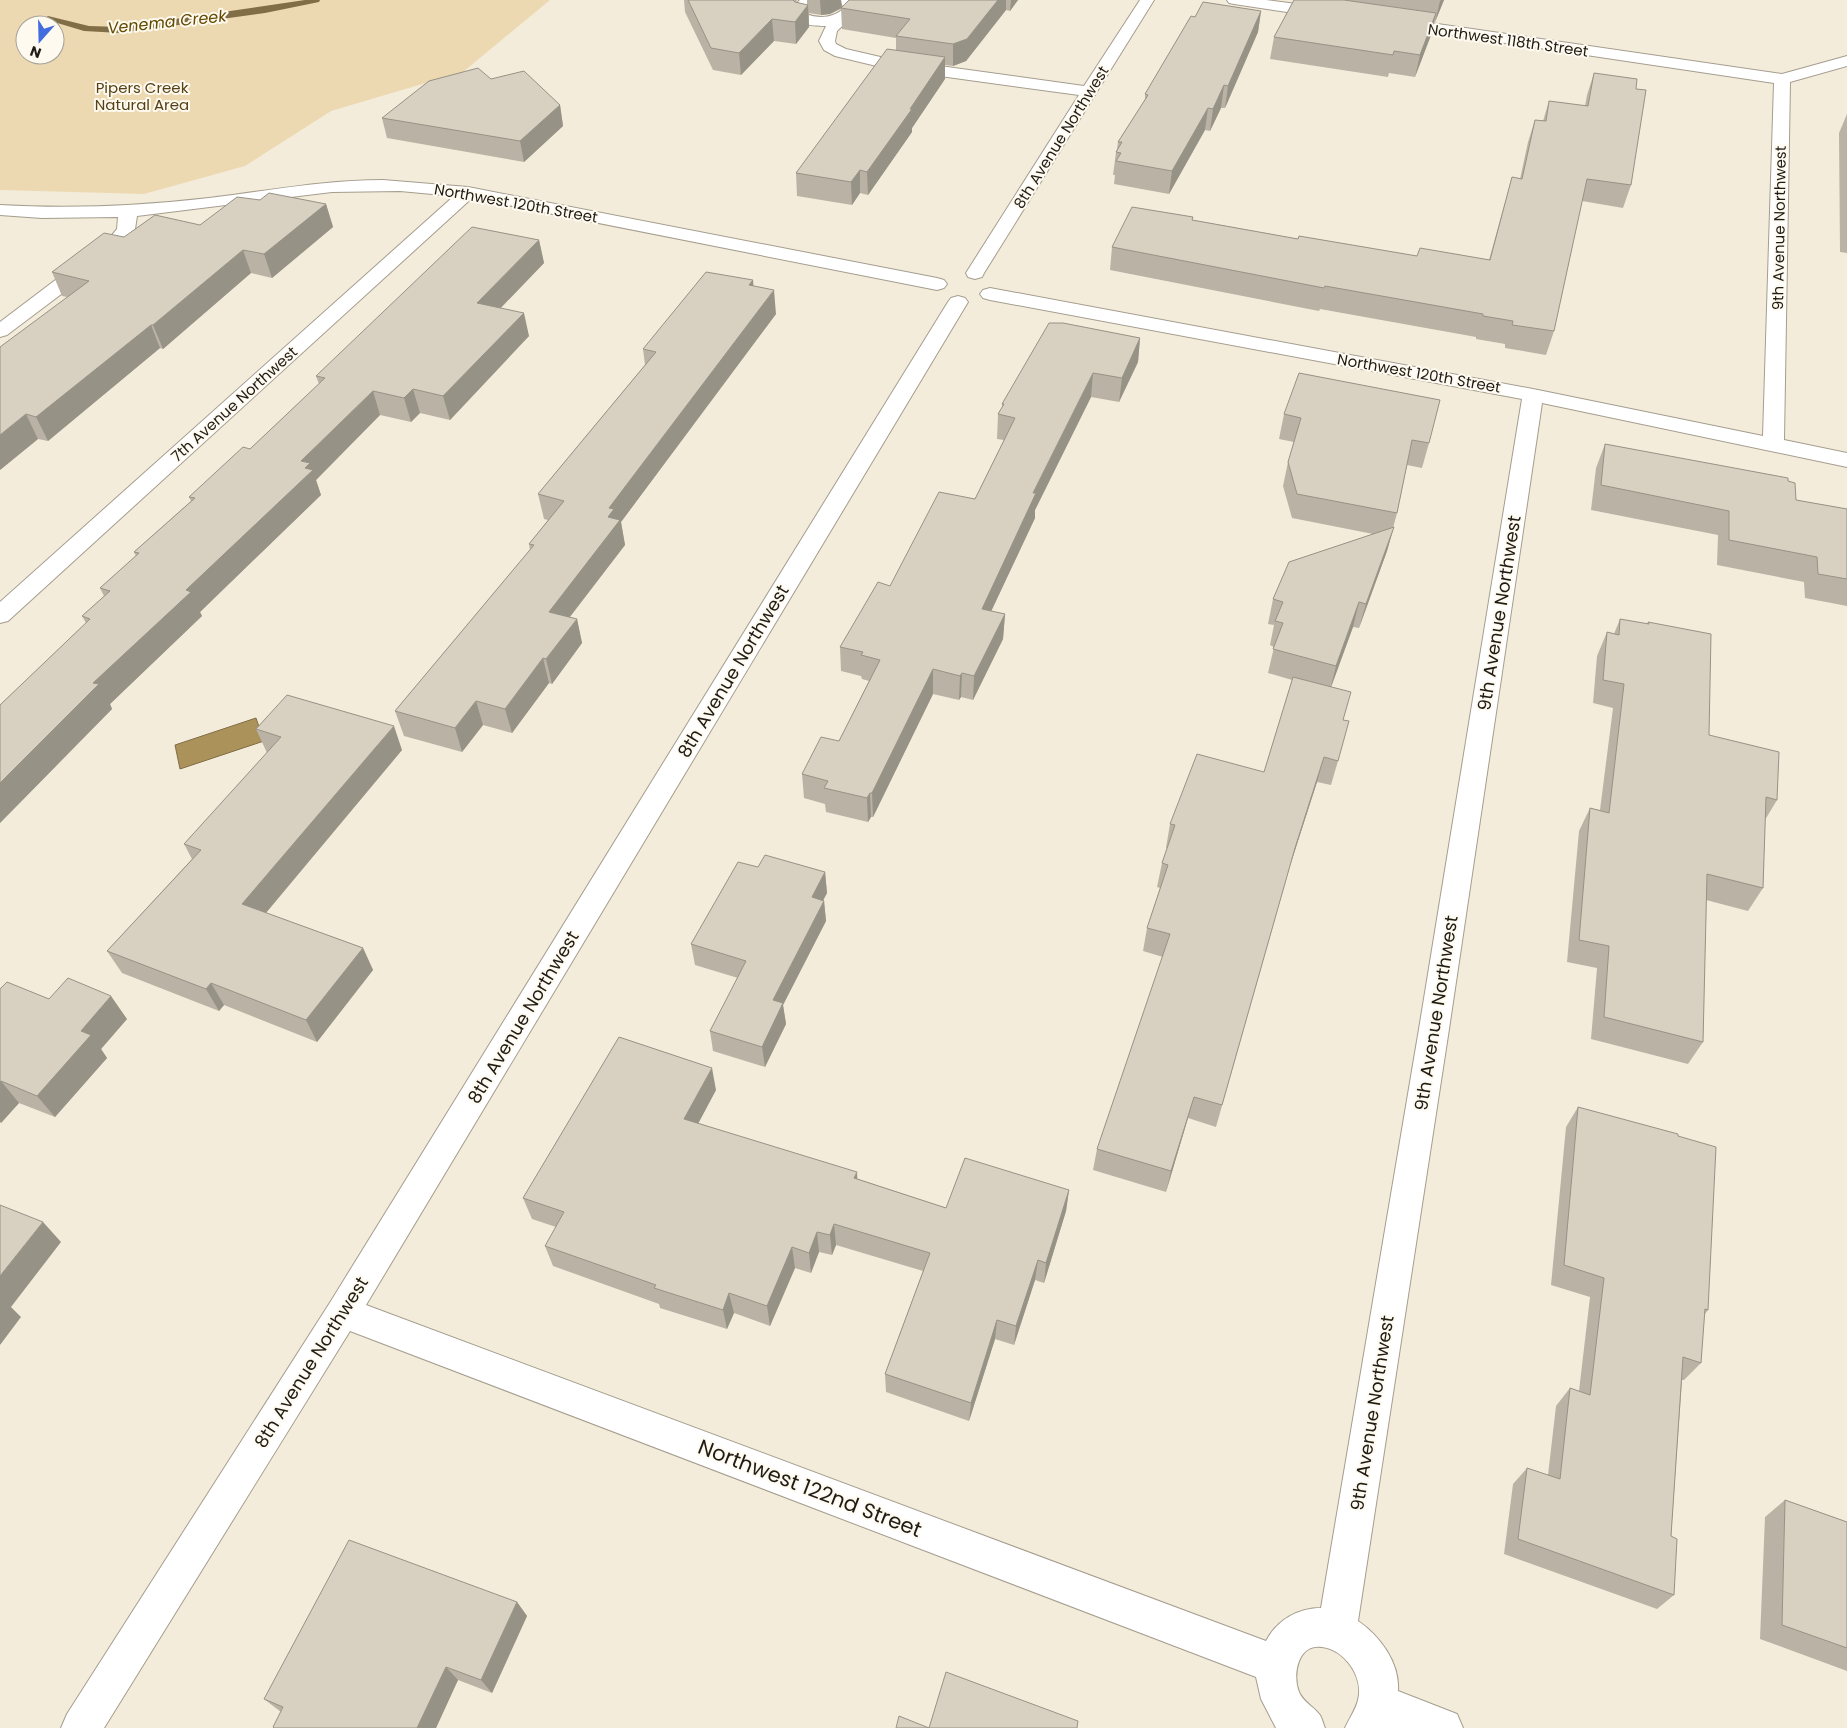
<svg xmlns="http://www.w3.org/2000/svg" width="1847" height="1728" font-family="Poppins,sans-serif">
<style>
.green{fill:#ecd9b2;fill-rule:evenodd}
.water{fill:#ab915a;stroke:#816e46}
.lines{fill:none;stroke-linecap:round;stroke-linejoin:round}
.stream{fill:#816e46;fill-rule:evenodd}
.minor-casing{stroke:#a59d8e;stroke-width:2}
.minor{fill:#fff;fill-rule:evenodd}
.wall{fill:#bab3a5}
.shaded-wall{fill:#979286}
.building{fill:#d8d0c0;stroke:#979286}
.labels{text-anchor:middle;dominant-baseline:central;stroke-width:4;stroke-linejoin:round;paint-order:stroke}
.far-street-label{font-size:15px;fill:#1f1c16;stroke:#fffaf0}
.far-park-label{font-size:15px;fill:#544115;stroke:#fffaf0}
.far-water-label{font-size:16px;font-style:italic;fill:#644a00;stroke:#fffaf0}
.street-label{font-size:18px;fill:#1f1c16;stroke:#fffaf0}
.near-street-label{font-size:21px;fill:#1f1c16;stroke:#fffaf0}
</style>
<rect width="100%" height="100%" fill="#f4ecdb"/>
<path class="green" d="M0 0H550L463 72 331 111 245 166 144 194 0 190ZM25 25H55V55H25Z"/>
<path class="water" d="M256 718 264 741 180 769 175 745Z"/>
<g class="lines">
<path class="stream" d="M305 0H320L319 2 265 13 120 33 84 31 44 19 48 16 89 26 120 27Z"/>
<g class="minor-casing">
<g id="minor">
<path d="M800 0H816L806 10V14C819 19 834 18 844 8L839 0H856L860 9 837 31 835 41 836 44 846 49 889 59 1084 86 1140 0H1154L984 273 982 277 975 279 968 277 966 273 1079 95 889 69 835 56 824 50 819 41 826 26C815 26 797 25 790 16L791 9Z"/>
<path d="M1227 0H1266L1327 8 1332 10 1335 13 1332 16 1327 18 1234 4 1229 3Z"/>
<path d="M1396 18 1782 74 1847 56V66L1790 82 1784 440 1847 453V467L1542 403 1449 1029 1358 1621C1380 1636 1400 1663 1398 1691L1457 1714 1463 1728H1345C1349 1719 1356 1709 1358 1700 1364 1677 1345 1650 1322 1647 1298 1643 1292 1675 1299 1692 1303 1702 1313 1706 1319 1714 1322 1717 1323 1724 1325 1728H1276L1261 1699 1256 1677 350 1331 104 1728H61L67 1714 331 1301 948 302 951 298 958 296 965 298 968 302 366 1305 1266 1641C1277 1620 1298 1608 1321 1608L1419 1029 1522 399 990 300 983 298 980 294 983 290 990 288 1533 389 1763 436 1774 83 1391 26 1388 23 1391 20Z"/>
<path d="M383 180 468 187 937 278 944 280 947 284 944 288 937 290 472 198 8 621 0 623V602L454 196 400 191 332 192 137 216 135 229 121 249 7 335 0 337V322L107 241 117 229 118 217 42 218 0 215V205C70 209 139 206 209 198 267 191 324 180 383 180Z"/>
</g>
</g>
<use href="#minor" class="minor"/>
</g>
<g class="wall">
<path d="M684 0H797L796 2 807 5V0H841L842 7 849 0H1018L1010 11 1006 10 966 61 953 66 945 65V79L912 128V132L868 195 860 193 852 205 797 196 796 173 896 50V38L842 29 841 8 830 14 821 15 809 13V27L796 44 774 41 741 75 713 70 685 12Z"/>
<path d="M1294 0H1444L1435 22H1434L1431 35 1415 77 1389 73 1388 77 1270 59 1274 37Z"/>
<path d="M1261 11 1258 32 1225 108H1221L1210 131 1205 130 1169 194 1114 184 1115 175H1113L1116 152 1117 149 1118 142 1145 100V94L1195 17Z"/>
<path d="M1594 73 1636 89 1631 185 1623 208 1582 201 1554 331 1546 355 1505 348V344L1476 339V337L1320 309 1319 311 1110 270 1112 247 1193 220 1298 239 1417 256 1489 260 1512 177 1520 179 1528 142 1535 120 1543 121 1549 101 1585 106 1587 95Z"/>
<path d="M491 79 560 105 563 126 524 162 387 138 382 118Z"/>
<path d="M1847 114V253L1840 252 1839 133Z"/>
<path d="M260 200 326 204 333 227 272 278 251 273 163 349 160 348 48 441 38 439 0 470 67 297 62 296 52 272 124 237 200 225Z"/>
<path d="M539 240 544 263 501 308 529 336 450 420 420 413 411 422 380 415 316 480 321 495 200 612 202 616 110 704 112 709 0 823V705L86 623 82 616 104 596 100 588 136 556 134 552 191 501 189 497 250 449 319 384 316 376Z"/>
<path d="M753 280V286L776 314 621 522 625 545 570 617 577 619 582 643 552 684 549 683 512 733 483 725 462 752 404 736 395 711 530 550 529 544 548 520 544 519 538 494 645 365 643 349Z"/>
<path d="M1140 338 1138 362 1119 402 1091 397 1035 510V518L991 611 1005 614 1003 639 973 700 961 697 959 700 933 694 873 817H871L868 822 826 812 825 804 804 798 802 774 839 741 869 681 862 679 861 676 841 671 840 647 890 586 975 499 1004 440 997 439 998 414 1002 408V404Z"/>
<path d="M1284 414 1429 443 1422 468 1407 465 1397 513 1387 551 1359 628 1353 627 1331 687 1343 720 1338 761 1331 785 1317 782 1288 872 1216 1127 1188 1118 1166 1192 1093 1170 1097 1149 1163 957 1143 951 1147 928 1160 888 1157 887 1162 863 1167 848H1166L1170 824 1264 772 1292 680 1268 673 1274 647 1270 645 1274 625 1268 624 1273 599 1373 534 1292 518 1283 486 1288 462 1294 442 1279 439Z"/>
<path d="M1605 444 1788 481 1796 500 1847 509V606L1805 598 1804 582 1717 565 1718 535 1591 510 1596 468Z"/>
<path d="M1620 619 1647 624 1648 622 1709 735 1777 800 1765 820 1763 888 1748 911 1706 900 1703 1042 1688 1064 1591 1039 1597 968 1567 962 1579 831 1590 808 1600 810 1613 708 1593 703 1597 656 1607 632 1614 634Z"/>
<path d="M256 729 402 750 266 913 363 948 373 970 317 1042 224 1005 219 1011 122 973 107 951 192 859 184 844 267 753Z"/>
<path d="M758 867 825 872 827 893 823 900 824 901 826 921 783 1005 786 1024 765 1067 713 1051 710 1031 738 978 695 965 691 944Z"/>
<path d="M0 989 49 999 127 1019 101 1049 107 1058 55 1117 19 1103 1 1123 0 1122Z"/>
<path d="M716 1090 698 1123 858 1179 946 1208 1069 1190 1066 1211 1044 1283 1035 1280 1014 1345 995 1339 969 1421 886 1392 885 1374 923 1271 836 1245 832 1255 819 1252 811 1273 795 1268 770 1326 734 1313 727 1329 660 1308 659 1304 553 1266 545 1246 556 1227 532 1219 523 1198Z"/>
<path d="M1578 1107 1678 1136 1708 1310 1704 1315 1701 1363 1684 1380H1682L1671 1536 1674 1595 1657 1609 1504 1554 1513 1484 1527 1468 1548 1475 1556 1406 1570 1388 1579 1391 1590 1297 1551 1285 1566 1127Z"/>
<path d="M1785 1500 1847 1522V1671L1760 1639 1765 1517Z"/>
<path d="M517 1602 527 1616 492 1693 458 1680 436 1728H274L281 1712 264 1699Z"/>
</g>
<g class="shaded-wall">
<path d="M820 0H841L842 8 830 14 821 15Z"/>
<path d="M998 0H1006V10L966 61 953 66V44Z"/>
<path d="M1011 0H1018L1010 11Z"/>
<path d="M1441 0H1444L1435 22 1440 1Z"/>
<path d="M808 5 809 27 796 44 795 22Z"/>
<path d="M1261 11 1258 32 1225 108 1228 86Z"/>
<path d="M1436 13 1431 35 1415 77 1420 55Z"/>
<path d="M772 19 774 41 741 75 739 53Z"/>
<path d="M945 57V79L912 128V132L868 195 867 172Z"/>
<path d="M1224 85 1221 108 1210 131 1213 109Z"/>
<path d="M560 105 563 126 524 162 520 141Z"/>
<path d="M1208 108 1205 130 1169 194 1172 171Z"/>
<path d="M860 170V193L852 205 851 182Z"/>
<path d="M326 204 333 227 272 278 264 254Z"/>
<path d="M539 240 544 263 483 326 477 303Z"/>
<path d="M243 250 251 273 163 349 153 325Z"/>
<path d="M753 280 755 304 749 285Z"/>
<path d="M774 290 776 314 621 522 625 545 555 636 549 612 608 517 609 508Z"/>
<path d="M524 313 529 336 450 420 443 396Z"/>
<path d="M151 325 160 348 48 441 36 417Z"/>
<path d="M1140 338 1138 362 1119 402 1122 378Z"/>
<path d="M1093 373 1091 397 1035 510V518L981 633 982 609 1033 493Z"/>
<path d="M413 389 420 413 411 422 404 398Z"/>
<path d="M373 391 380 415 316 480 321 495 200 612 202 616 110 704 112 709 0 823V783L93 683 186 590 301 461Z"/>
<path d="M26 414 38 439 0 470V435Z"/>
<path d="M1394 527 1387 551 1359 628 1366 604Z"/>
<path d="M1359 602 1353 627 1330 690 1336 666Z"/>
<path d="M1005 614 1003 639 973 700 974 676Z"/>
<path d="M577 619 582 643 552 684 546 659Z"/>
<path d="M543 658 549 683 512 733 505 709Z"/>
<path d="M933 669V694L873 817 872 793Z"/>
<path d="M962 673 961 697 959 700 960 676Z"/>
<path d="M476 701 483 725 462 752 455 728Z"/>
<path d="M394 726 402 750 254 927 242 904Z"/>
<path d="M1324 757 1317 782 1288 872 1216 1127 1295 848Z"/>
<path d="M870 793 871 817 868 822 867 798Z"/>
<path d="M825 872 827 893 814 918 812 897Z"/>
<path d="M824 901 826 921 783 1005 786 1024 765 1067 762 1047 773 1000Z"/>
<path d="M363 948 373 970 317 1042 306 1020Z"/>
<path d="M211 983 224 1005 219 1011 206 989Z"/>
<path d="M111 996 127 1019 101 1049 107 1058 55 1117 37 1096 81 1031Z"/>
<path d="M712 1068 716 1090 689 1141 684 1119Z"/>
<path d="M1 1081 19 1103 1 1123 0 1121V1082Z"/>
<path d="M1194 1097 1188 1118 1166 1192 1171 1171Z"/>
<path d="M857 1172 858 1193 854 1178Z"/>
<path d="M1069 1190 1066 1211 1044 1283 1046 1263Z"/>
<path d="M43 1222 61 1242 11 1307 21 1317 0 1345V1276Z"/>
<path d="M834 1224 836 1245 832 1255 830 1235Z"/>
<path d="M817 1232 819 1252 811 1273 809 1253Z"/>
<path d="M792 1247 795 1268 770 1326 767 1306Z"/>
<path d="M1038 1260 1035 1280 1014 1345 1016 1326Z"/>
<path d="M729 1293 734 1313 727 1329 723 1310Z"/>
<path d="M997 1320 995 1339 969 1421 971 1403Z"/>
<path d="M517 1602 527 1616 492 1693 481 1680Z"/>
<path d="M446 1667 458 1680 436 1728H417Z"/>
</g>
<g class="building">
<path d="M688 0H793L795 2 808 5 795 22 772 19 739 53 711 48Z"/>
<path d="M849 0H998L967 39 953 44 896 36 910 19 841 8Z"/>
<path d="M1294 0H1344L1436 13 1420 55 1394 51 1393 55 1274 37Z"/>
<path d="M1203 2 1261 11 1228 86 1224 85 1213 109 1208 108 1172 171 1116 161 1121 153 1116 152 1122 142H1118L1148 95 1145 94 1191 16 1195 17Z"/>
<path d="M887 49 945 57 910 109H912L867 172 860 170 851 182 796 173Z"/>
<path d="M478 68 491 79 524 71 560 105 520 141 382 118 429 81Z"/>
<path d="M1594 73 1637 79 1636 89 1646 90 1631 185 1587 179 1554 331 1512 325 1513 321 1483 316V314L1325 286 1324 288 1112 247 1132 207 1193 217 1192 220 1298 239 1299 236 1417 256 1420 248 1490 260 1512 177 1522 179 1535 120 1546 121 1549 101 1588 106Z"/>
<path d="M269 193 326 204 264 254 243 250 153 325H151L36 417 26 414 0 435V347L89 281 52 272 104 233 124 237 155 215 200 225 237 197 260 200Z"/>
<path d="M472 227 539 240 477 303 524 313 443 396 413 389 404 398 373 391 301 461 310 463 305 468 313 470 186 590 191 592 93 683 99 684 0 783V705L90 619 82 616 110 591 100 588 139 553 134 552 195 498 189 497 243 447 250 449 325 378 316 376Z"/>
<path d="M706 272 753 280 749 285 774 290 609 508 614 509 608 517 620 520 549 612 577 619 546 659 543 658 505 709 476 701 455 728 395 711 534 545 529 544 564 501 538 494 656 352 643 349Z"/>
<path d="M1049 323H1063L1140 338 1122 378 1093 373 1033 493H1036L982 609 1005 614 974 676 962 673 960 676 933 669 872 793H870L867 798 824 788 828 781 802 774 821 737 839 741 880 660 861 655 863 652 840 647 878 582 890 586 939 492 975 499 1015 418 998 414 1004 404H1002Z"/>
<path d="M1299 373 1440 400 1429 443 1412 440 1397 513 1297 494 1288 462 1301 418 1284 414Z"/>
<path d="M1605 444 1788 478V481L1795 483 1796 500 1847 509V579L1818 574 1817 557 1729 540V511L1601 485Z"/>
<path d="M1394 527 1366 604 1359 602 1336 666 1273 649 1283 623 1275 621 1283 602 1273 599 1289 562Z"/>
<path d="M1620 619 1649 624 1648 622 1711 634 1709 735 1779 752 1777 800 1766 797 1763 888 1707 874 1703 1042 1604 1017 1609 946 1579 940 1590 808 1609 813 1624 684 1603 680 1607 632 1619 635Z"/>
<path d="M1293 677 1351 692 1343 720 1349 721 1338 761 1324 757 1295 848 1222 1105 1194 1097 1171 1171 1097 1149 1170 934 1147 928 1168 865 1162 863 1175 825 1170 824 1197 754 1264 772Z"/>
<path d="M287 695 394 726 242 904 363 948 306 1020 211 983 206 989 107 951 201 850 184 844 281 737 256 729Z"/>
<path d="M765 855 825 872 812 897 824 901 773 1000 783 1003 762 1047 710 1031 746 961 691 944 738 862 758 867Z"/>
<path d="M68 978 111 996 81 1031 91 1035 37 1096 1 1081 0 1082V989L7 982 49 999Z"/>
<path d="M619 1037 712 1068 684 1119 857 1172 854 1178 946 1208 965 1158 1069 1190 1046 1263 1038 1260 1016 1326 997 1320 971 1403 885 1374 930 1253 834 1224 830 1235 817 1232 809 1253 792 1247 767 1306 729 1293 723 1310 654 1288 656 1285 545 1246 564 1212 523 1198Z"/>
<path d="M1578 1107 1678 1134V1136L1716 1147 1708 1310 1705 1309 1701 1363 1683 1357 1671 1536 1677 1539 1674 1595 1518 1539 1527 1468 1560 1479 1570 1388 1590 1395 1604 1278 1564 1265Z"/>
<path d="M0 1205 43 1222 0 1276Z"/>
<path d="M1785 1500 1847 1522V1648L1782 1625Z"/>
<path d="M349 1540 517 1602 481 1680 446 1667 417 1728H274L273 1727 283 1707 264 1699Z"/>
<path d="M946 1672 1078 1721 1077 1728H896L899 1716 929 1728Z"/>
</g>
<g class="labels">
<g class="far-street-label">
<text transform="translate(1508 40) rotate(8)">Northwest 118th Street</text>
<text transform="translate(1061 137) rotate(-58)">8th Avenue Northwest</text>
<text transform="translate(516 203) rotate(10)">Northwest 120th Street</text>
<text transform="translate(1779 228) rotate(-89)">9th Avenue Northwest</text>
<text transform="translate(1419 373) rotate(10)">Northwest 120th Street</text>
<text transform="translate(234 404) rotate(-42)">7th Avenue Northwest</text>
</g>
<g class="far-park-label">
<text x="142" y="87">Pipers Creek<tspan x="142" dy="17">Natural Area</tspan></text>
</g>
<g class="far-water-label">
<text transform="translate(167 22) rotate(-6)">Venema Creek</text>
</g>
<g class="street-label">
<text transform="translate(1499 613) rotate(-81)">9th Avenue Northwest</text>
<text transform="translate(733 671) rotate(-59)">8th Avenue Northwest</text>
<text transform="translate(1436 1013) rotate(-81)">9th Avenue Northwest</text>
<text transform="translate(523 1017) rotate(-59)">8th Avenue Northwest</text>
<text transform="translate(311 1362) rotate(-58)">8th Avenue Northwest</text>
<text transform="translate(1372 1413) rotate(-81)">9th Avenue Northwest</text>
</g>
<g class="near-street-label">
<text transform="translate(810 1488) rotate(21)">Northwest 122nd Street</text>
</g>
</g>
<g transform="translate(40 40) rotate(200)"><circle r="24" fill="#fffaf0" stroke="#a5a199"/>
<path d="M0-4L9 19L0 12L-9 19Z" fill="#426ddf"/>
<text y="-8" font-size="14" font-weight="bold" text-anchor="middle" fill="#1f1c16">N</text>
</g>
</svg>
